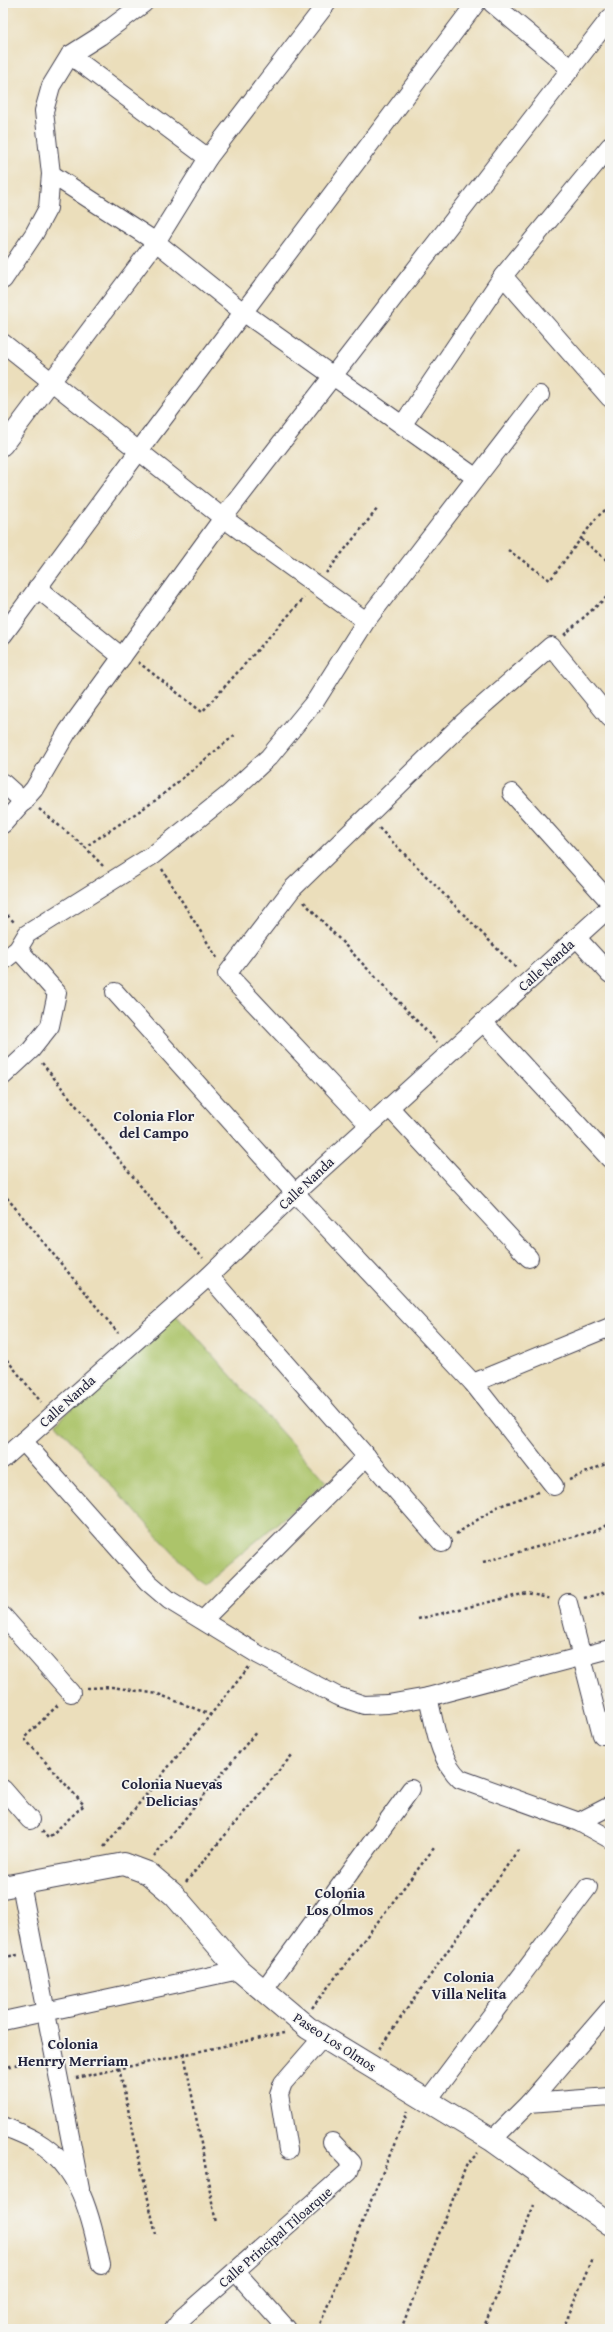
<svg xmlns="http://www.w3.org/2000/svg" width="613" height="2332" font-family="'Gentium Book Plus',serif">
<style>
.green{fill:#acc46a;stroke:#677352}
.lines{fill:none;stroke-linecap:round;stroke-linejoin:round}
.minor-casing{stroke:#403e4e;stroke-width:20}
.tertiary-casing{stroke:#403e4e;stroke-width:24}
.path{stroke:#403e4e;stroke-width:2.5;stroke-dasharray:3 3;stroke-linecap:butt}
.minor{stroke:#fff;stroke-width:18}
.tertiary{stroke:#fff;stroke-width:22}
.labels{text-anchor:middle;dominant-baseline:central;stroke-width:3.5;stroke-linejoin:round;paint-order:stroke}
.street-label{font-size:14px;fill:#22223b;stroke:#f6f6f2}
.neighbourhood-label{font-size:15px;font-weight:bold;fill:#22223b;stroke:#f6f6f2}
</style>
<rect width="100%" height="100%" fill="#f6f6f2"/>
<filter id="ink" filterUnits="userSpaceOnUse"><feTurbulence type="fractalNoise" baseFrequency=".025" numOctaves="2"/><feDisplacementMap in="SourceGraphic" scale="8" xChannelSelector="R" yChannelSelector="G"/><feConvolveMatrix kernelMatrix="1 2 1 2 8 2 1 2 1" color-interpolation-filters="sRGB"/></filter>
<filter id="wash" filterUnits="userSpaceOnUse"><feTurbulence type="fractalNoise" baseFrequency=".012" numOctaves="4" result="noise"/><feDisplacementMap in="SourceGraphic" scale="16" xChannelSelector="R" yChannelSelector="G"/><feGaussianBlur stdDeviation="0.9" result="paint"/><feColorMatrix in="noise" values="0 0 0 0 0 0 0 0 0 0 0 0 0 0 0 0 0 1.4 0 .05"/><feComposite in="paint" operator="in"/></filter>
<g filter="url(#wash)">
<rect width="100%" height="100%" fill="#ebdebb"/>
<path class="green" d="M174 1312 326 1482 203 1586 56 1424Z"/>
</g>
<g filter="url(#ink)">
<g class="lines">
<g class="minor-casing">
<g id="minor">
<path d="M492 3 571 69"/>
<path d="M70 55 208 158"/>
<path d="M51 174 156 242 243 312 475 477"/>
<path d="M503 276 610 398"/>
<path d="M3 280 34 234 48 208 51 174 44 111 51 86 70 55 100 36 144 3"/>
<path d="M3 343 223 518 366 621"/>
<path d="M403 424 503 276 610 146"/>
<path d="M3 446 156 242 208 158 327 3"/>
<path d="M37 588 122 657"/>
<path d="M3 635 138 452 476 3"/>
<path d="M3 783 24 802"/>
<path d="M512 793 610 902"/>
<path d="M3 824 34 789 68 731 223 518 610 18"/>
<path d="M576 937 610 974"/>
<path d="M3 961 18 949 27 934 153 855 228 795 269 757 316 700 366 621 540 395"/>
<path d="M115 992 295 1193 473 1383 554 1486"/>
<path d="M483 1022 610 1159"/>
<path d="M3 1076 31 1050 50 1026 57 993 18 949"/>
<path d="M389 1107 529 1258"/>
<path d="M369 1125 227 974 292 889 465 721 551 646 610 718"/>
<path d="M209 1276 442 1543"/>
<path d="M473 1383 610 1327"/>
<path d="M23 1441 148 1582 169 1600 259 1655 337 1696 364 1705 388 1704 428 1697 610 1649"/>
<path d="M3 1459 209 1276 295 1193 610 907"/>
<path d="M568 1603 602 1735 610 1733"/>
<path d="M3 1616 71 1693"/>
<path d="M203 1620 367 1456"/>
<path d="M428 1697C435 1724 438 1759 460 1779L579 1822 610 1839"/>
<path d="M3 1789 30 1820"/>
<path d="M579 1822 610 1806"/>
<path d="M21 1884 80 2188"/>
<path d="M263 1991 411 1789"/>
<path d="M3 2021 239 1970"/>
<path d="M427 2101 588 1887"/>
<path d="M529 2103 610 2097"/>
<path d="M3 2126C14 2131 26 2135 36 2141 81 2167 91 2218 101 2265"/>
<path d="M492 2140 529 2103 610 2009"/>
<path d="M288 2150 279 2094 283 2083 323 2037"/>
<path d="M236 2272 287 2329"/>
<path d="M174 2329 183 2317 349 2171 352 2163 332 2142"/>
</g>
</g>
<g class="tertiary-casing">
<path id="tertiary" d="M3 1887 124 1864 148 1873 174 1895 239 1970 308 2028 492 2140 610 2224"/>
</g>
<g class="path">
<path d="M581 539 610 563"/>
<path d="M508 550 550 580 597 517 610 506"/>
<path d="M326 573 378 508"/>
<path d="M564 635 610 594"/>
<path d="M138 662 202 712 304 598"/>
<path d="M39 809 85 847"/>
<path d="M379 828 517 969"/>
<path d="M103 866 85 847 156 800 236 734"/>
<path d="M162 869 217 958"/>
<path d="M304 902 437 1042"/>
<path d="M3 911 15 923"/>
<path d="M42 1063 175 1229 203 1258"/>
<path d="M3 1193 118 1333"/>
<path d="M3 1355 41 1402"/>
<path d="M569 1480 610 1462"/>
<path d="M456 1534 497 1507 538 1492"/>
<path d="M483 1562 598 1530 610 1523"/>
<path d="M584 1598 610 1591"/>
<path d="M418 1619 527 1593 552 1599"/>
<path d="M87 1688 112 1687 158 1694 211 1715"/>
<path d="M42 1831 48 1838 84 1805 24 1738 59 1704"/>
<path d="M104 1847 249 1667"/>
<path d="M154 1856 257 1731"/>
<path d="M186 1882 292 1755"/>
<path d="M3 1957 18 1955"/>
<path d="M312 2008 434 1848"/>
<path d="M379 2049 518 1850"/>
<path d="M184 2053 216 2223"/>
<path d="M3 2068 38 2059"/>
<path d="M119 2068 156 2235"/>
<path d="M76 2078 284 2033"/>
<path d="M318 2329 408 2111"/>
<path d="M401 2329 467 2164 478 2153"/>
<path d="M483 2329 534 2205"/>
<path d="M563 2329 592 2258"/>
</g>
<use href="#minor" class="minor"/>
<use href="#tertiary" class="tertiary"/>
</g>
</g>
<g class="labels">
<g class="street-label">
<text transform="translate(546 965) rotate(-42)">Calle Nanda</text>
<text transform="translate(306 1183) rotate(-43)">Calle Nanda</text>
<text transform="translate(67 1401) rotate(-42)">Calle Nanda</text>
<text transform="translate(335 2042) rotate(33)">Paseo Los Olmos</text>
<text transform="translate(275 2237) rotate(-41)">Calle Principal Tiloarque</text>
</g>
<g class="neighbourhood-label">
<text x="154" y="1115">Colonia Flor<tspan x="154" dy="17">del Campo</tspan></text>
<text x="172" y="1783">Colonia Nuevas<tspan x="172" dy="17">Delicias</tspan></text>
<text x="340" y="1892">Colonia<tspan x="340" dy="17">Los Olmos</tspan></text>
<text x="469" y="1976">Colonia<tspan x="469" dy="17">Villa Nelita</tspan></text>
<text x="73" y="2043">Colonia<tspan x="73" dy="17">Henrry Merriam</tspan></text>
</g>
</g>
<rect width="613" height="2332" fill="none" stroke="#f6f6f2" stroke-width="16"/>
</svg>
